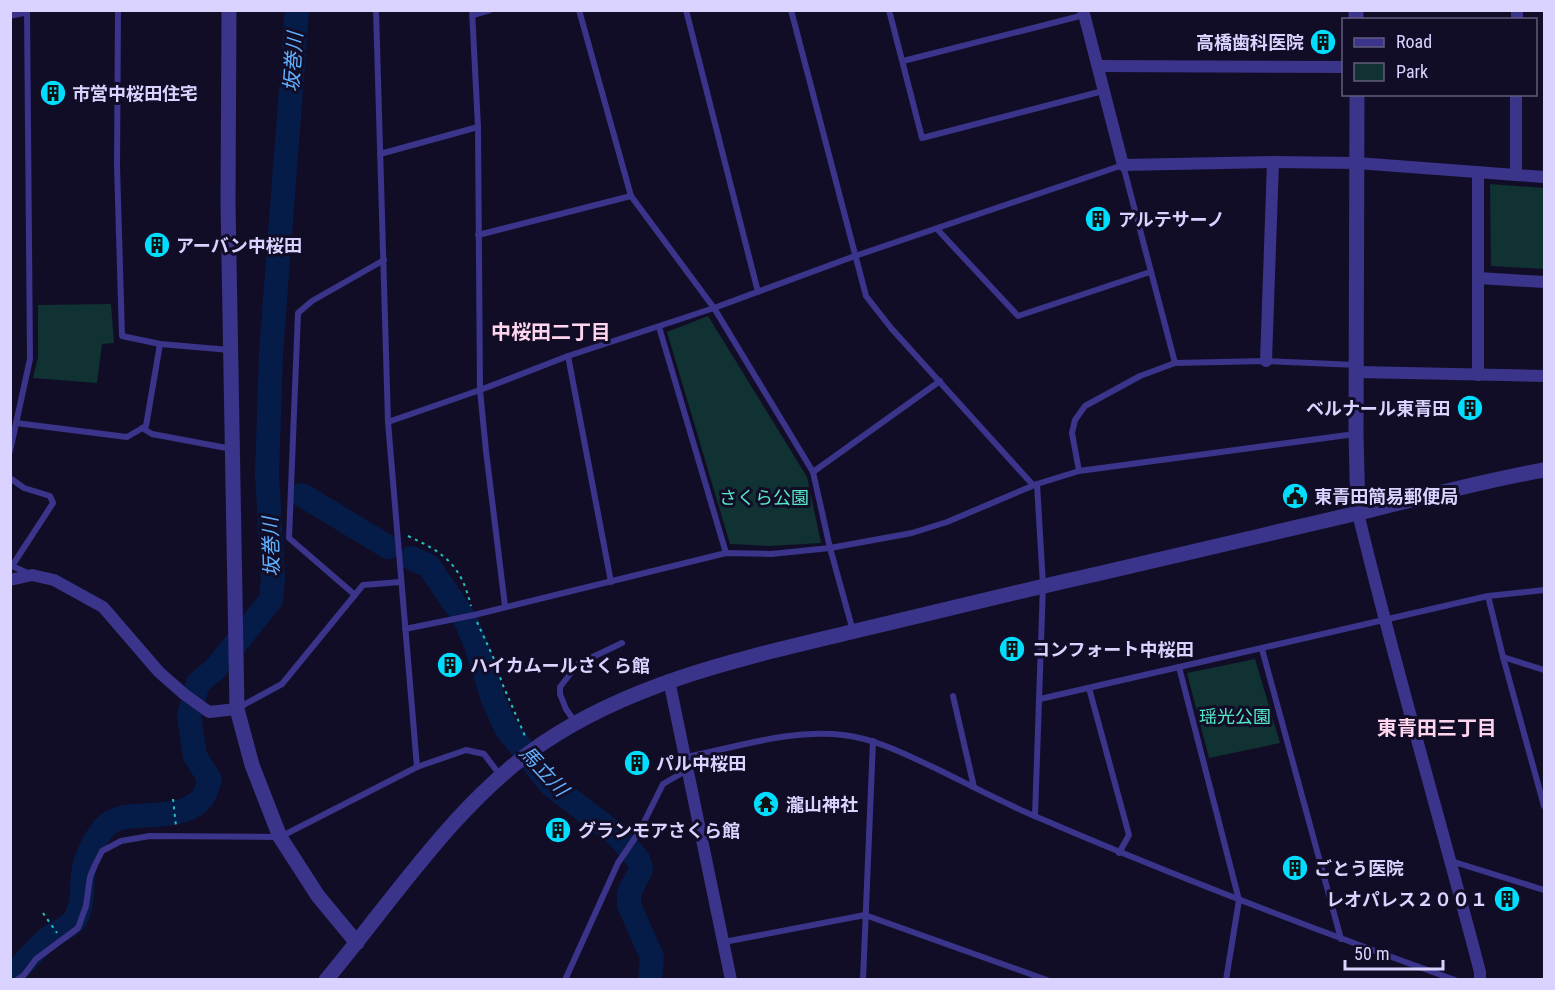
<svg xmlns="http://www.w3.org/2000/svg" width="1555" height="990" font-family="'Roboto Condensed','Noto Sans JP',sans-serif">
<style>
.green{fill:#103232}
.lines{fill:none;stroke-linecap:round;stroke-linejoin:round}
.river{stroke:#061c48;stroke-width:24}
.path{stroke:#25c1bd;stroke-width:2;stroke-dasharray:3 4.5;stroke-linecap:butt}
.service{stroke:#3a348a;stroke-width:6}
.minor{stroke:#3a348a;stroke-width:12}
.tertiary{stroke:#3a348a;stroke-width:15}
.labels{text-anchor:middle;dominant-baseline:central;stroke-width:6;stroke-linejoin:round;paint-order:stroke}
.poi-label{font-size:18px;font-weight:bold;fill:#dad3ff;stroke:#120d27;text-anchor:start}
.park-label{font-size:18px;fill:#55e9c9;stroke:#120d27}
.water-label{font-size:20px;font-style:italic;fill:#61b1ff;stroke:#120d27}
.neighbourhood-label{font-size:20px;font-weight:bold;fill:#ffd5ee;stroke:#120d27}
</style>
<rect width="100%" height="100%" fill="#120d27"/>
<g class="green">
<path d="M1490 184 1544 188V269L1491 266Z"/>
<path d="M111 304 114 343 102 344 97 383 33 378 38 357V305Z"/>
<path d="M708 316 807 477 821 543 770 546 730 544 667 332Z"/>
<path d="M1255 659 1280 743 1209 758 1187 673Z"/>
</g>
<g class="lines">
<g class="river">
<path d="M302 495 388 547"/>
<path d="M411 558 429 566 465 619 476 645 493 699 506 728 551 785 618 836 638 859 641 869 629 893V905L652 957 650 980"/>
<path d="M10 975C26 965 35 947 50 937 59 930 70 928 76 918 84 903 81 884 84 868 87 855 95 838 105 827 124 806 173 825 200 801 205 797 207 786 210 780L195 756 189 716 198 683 215 669 271 600 273 578 267 474 271 353 297 10"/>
</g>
<g class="path">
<path d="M408 536C445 553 461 565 471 606"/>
<path d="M477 622 494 659 502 683 525 736"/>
<path d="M173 799 176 826"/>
<path d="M43 913 57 933"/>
</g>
<g class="service">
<path d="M118 10 117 166 122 336 160 344 230 350"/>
<path d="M376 10 388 422 417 767"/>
<path d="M472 10 478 127 480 390 486 451 505 606"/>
<path d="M579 10 631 196 714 308 813 472 830 548 853 631"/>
<path d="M686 10 758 292"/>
<path d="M791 10 866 296 891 328 1033 485"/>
<path d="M889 10 922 138 1103 91"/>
<path d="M473 15 490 10"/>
<path d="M903 61 1084 15"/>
<path d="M380 154 478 127"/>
<path d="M937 229 1018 316 1150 272"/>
<path d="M478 235 631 196"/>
<path d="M659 327 726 553"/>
<path d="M568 356 611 582"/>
<path d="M388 422 480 390 568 356 714 308 855 256 1123 165 1175 363"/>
<path d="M16 423 127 437 146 426 160 344"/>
<path d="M142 428 152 434 232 449"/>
<path d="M10 451 30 359 27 10"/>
<path d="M1079 471 1355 434"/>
<path d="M813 472 940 381"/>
<path d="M10 478 24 488 50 496 53 503 12 566 30 574"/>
<path d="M355 595 289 538 298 313 312 301 384 260"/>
<path d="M1488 596 1503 657 1544 806"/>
<path d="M405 629 474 615 726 553 771 554 830 548 912 533 947 522 1037 484 1079 471 1072 433 1075 420 1085 406 1140 376 1175 363 1266 361 1357 365"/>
<path d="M1262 649 1341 939"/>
<path d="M1503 657 1544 670"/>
<path d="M1179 667 1239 900 1226 980"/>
<path d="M1089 688 1129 835 1119 853"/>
<path d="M953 696 974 787"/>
<path d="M1040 699 1488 596 1544 590"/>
<path d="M238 708 282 684 363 585 400 582"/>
<path d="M575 722 566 709 560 694V687L578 664 622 643"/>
<path d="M686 757C737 747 791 729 843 735 877 739 907 755 937 769 972 786 1007 805 1044 820 1179 878 1316 930 1455 980"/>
<path d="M1035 816 1043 585 1037 484"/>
<path d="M1451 861 1544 890"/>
<path d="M724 942 865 915 1047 980"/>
<path d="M17 980 24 975 36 959 78 928 86 906 90 877 95 865 102 851 121 841 150 836 280 837 417 767 466 750 484 754 500 775"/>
<path d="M565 980 618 863 639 832 663 784 689 769"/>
<path d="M863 980 873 741"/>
</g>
<g class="minor">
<path d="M1083 10 1123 165 1273 162 1357 163 1544 177"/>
<path d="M10 13 24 10"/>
<path d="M1517 20V10"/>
<path d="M1098 66 1344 67"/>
<path d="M1516 175V94"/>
<path d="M1479 278 1544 282"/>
<path d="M1266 361 1273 162"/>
<path d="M1357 372 1544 376"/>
<path d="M1478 375V172"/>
<path d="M1358 513C1395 667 1440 819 1480 972V980"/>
<path d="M10 580 32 575 54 580 103 607 159 672 184 694 209 712 237 709"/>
<path d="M669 680 731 980"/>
</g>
<g class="tertiary">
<path d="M229 10 228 203 237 709 252 765 280 837 318 896 357 943"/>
<path d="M1356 20V10"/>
<path d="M1357 94 1356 434 1358 513"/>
<path d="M326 980C394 899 456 802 543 743 635 681 744 658 851 632 933 613 1015 592 1097 574 1184 554 1271 534 1358 513 1420 498 1481 481 1544 470"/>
</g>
</g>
<defs>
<g id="building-disc" transform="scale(1.35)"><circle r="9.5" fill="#00ddfe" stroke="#120d27"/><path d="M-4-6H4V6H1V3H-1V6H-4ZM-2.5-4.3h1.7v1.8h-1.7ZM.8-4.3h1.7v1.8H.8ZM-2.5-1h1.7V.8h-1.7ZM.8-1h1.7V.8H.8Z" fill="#111"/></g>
<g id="civic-disc" transform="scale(1.35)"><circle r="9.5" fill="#00ddfe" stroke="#120d27"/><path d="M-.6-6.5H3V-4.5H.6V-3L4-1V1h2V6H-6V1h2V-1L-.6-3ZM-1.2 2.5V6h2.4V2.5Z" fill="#111"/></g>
<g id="temple-disc" transform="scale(1.35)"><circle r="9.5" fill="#00ddfe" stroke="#120d27"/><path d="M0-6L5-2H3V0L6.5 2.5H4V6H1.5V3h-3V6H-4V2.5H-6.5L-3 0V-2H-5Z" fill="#111"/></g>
</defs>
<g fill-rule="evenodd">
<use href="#building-disc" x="1323" y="42"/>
<use href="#building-disc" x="53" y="93"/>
<use href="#building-disc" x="1098" y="219"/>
<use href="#building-disc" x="157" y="245"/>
<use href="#building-disc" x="1470" y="408"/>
<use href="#civic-disc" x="1295" y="496"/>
<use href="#building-disc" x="1012" y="649"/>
<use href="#building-disc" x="450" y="665"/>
<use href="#building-disc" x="637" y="763"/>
<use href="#temple-disc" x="766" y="804"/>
<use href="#building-disc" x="558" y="830"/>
<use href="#building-disc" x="1295" y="868"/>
<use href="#building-disc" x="1507" y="899"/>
</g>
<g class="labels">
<g class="poi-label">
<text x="1304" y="42" text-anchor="end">高橋歯科医院</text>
<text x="72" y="93">市営中桜田住宅</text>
<text x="1118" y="219">アルテサーノ</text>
<text x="176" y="245">アーバン中桜田</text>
<text x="1450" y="408" text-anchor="end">ベルナール東青田</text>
<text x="1314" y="496">東青田簡易郵便局</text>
<text x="1032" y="649">コンフォート中桜田</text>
<text x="470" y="665">ハイカムールさくら館</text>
<text x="656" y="763">パル中桜田</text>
<text x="786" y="804">瀧山神社</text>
<text x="578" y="830">グランモアさくら館</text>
<text x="1314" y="868">ごとう医院</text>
<text x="1488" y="899" text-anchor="end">レオパレス２００１</text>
</g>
<g class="park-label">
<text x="764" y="497">さくら公園</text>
<text x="1235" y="716">瑶光公園</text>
</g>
<g class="water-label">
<text transform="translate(293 62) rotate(-86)">坂巻川</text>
<text transform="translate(271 547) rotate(-92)">坂巻川</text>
<text transform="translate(544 771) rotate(47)">馬立川</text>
</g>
<g class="neighbourhood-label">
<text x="551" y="332">中桜田二丁目</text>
<text x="1437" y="728">東青田三丁目</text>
</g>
</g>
<rect width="1555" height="990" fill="none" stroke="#dad3ff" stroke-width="24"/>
<rect x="1342" y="18" width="195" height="78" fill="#120d27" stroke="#625c7d" stroke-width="1.5"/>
<rect x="1354" y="38" width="30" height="9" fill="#3a348a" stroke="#625c7d" stroke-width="1.5"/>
<text x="1396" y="48" font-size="18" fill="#dad3ff">Road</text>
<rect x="1354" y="63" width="30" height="18" fill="#103232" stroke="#625c7d" stroke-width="1.5"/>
<text x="1396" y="78" font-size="18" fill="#dad3ff">Park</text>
<path d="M1345 960v9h98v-9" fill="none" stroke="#dad3ff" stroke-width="3"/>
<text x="1354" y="960" font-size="18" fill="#dad3ff" stroke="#120d27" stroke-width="4.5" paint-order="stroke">50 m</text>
</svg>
